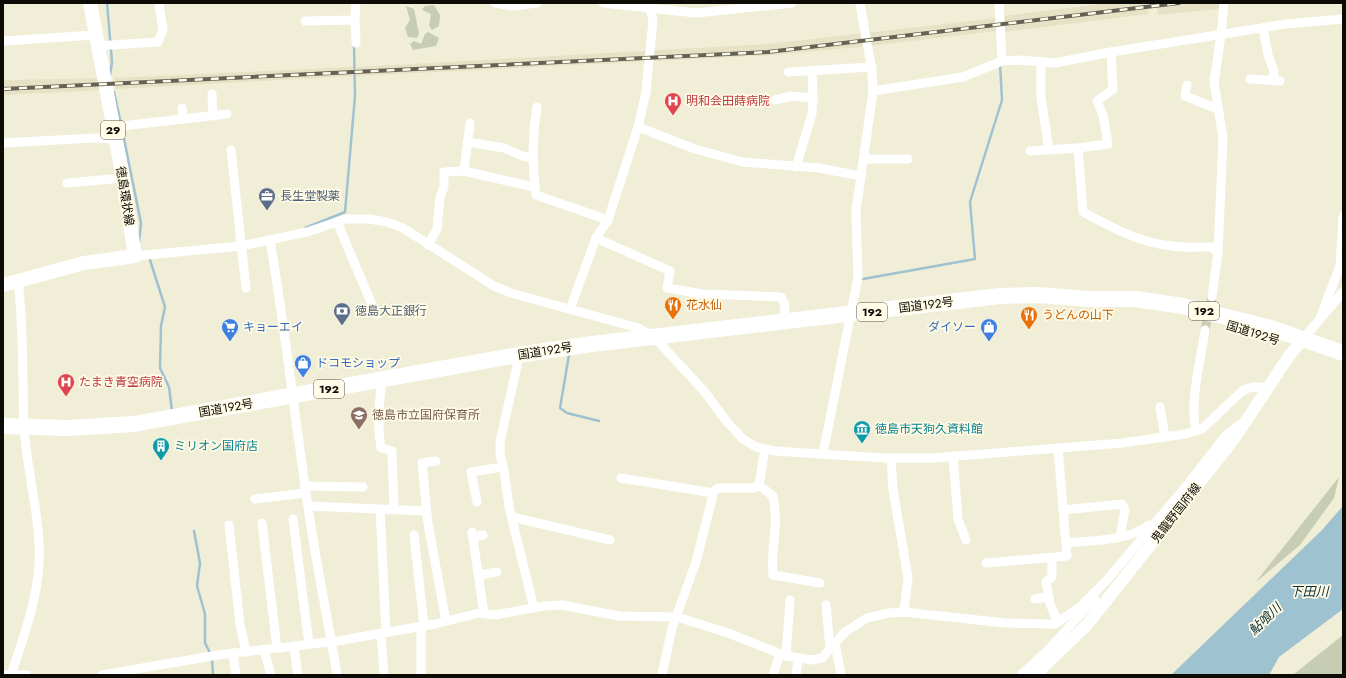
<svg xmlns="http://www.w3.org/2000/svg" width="1346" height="678" font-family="Jost,'Noto Sans JP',sans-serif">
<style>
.built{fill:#e7e2c5}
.green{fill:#c6cdb2}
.water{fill:#9fc2d0}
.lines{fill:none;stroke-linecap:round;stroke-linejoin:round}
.stream{stroke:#9fc2d0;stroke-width:2.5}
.street-tunnel{stroke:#cfccb8;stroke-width:9;stroke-dasharray:9 4.5;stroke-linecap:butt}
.street{stroke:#fff;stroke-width:9}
.secondary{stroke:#fff;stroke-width:12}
.primary{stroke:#fff;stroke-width:14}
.highway{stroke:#fff;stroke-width:16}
.rail-casing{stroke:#646256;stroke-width:4}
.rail{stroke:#fffbe6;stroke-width:2.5;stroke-dasharray:8;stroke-linecap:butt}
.labels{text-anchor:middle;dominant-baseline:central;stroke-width:3.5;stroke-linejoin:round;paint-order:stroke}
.shield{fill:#fffbe6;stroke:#565348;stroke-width:1}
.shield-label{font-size:11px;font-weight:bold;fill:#0d0b05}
.health-label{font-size:12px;fill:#be3a42;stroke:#fffbe6;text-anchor:start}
.street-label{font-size:12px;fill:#0d0b05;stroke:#fffbe6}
.service-label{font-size:12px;fill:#4e5e75;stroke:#fffbe6;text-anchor:start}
.food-label{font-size:12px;fill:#c56008;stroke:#fffbe6;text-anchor:start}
.shop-label{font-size:12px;fill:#366cbe;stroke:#fffbe6;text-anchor:start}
.education-label{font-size:12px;fill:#785e54;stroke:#fffbe6;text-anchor:start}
.culture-label{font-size:12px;fill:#0d838f;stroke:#fffbe6;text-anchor:start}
.water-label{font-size:13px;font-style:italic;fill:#0d2f3a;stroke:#fffbe6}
</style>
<rect width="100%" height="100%" fill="#f1eed8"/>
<g class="built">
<path d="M1110 3H1147L1148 14 1003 32 1002 16Z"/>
<path d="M1156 3H1226H1219V9L1158 15Z"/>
<path d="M997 18 996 31 870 46 773 55 356 76 357 67 768 44Z"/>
<path d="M353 67 352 76 116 89 114 78Z"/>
<path d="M107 78 105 90 3 95V80Z"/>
</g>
<g class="green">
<path d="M434 5 440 15 439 26 432 30 429 26 431 14 422 10 425 6Z"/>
<path d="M406 6 414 9 419 34 417 38 408 37 405 28 410 20Z"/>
<path d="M428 32 439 38 436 46 413 50 410 44 414 41 421 44 425 34Z"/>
<path d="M1339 477 1334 498 1300 545 1255 583Z"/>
<path d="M1343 635V675H1294V674Z"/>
</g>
<path class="water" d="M1343 506V609L1279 657 1269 675H1171L1321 531Z"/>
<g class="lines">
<g class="stream">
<path d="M107 3 112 62 110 75"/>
<path d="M114 92 121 124"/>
<path d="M122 129 141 223 139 242"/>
<path d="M305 228 345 212 355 96 354 44"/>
<path d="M150 260 165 307 161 326 160 368 169 387 172 411"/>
<path d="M863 279 975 259 970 202 1002 100 1000 64"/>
<path d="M569 355 560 408 567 413 599 421"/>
<path d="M194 531 200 563 197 586 205 614V643L210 653"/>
<path d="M212 660 213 675"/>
</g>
<path class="street-tunnel" d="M1205 330 1212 297"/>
<g class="street">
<path d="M495 3 513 6 537 3"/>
<path d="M603 3 696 13 792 3"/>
<path d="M860 3 866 38"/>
<path d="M999 3 1002 61"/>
<path d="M355 20 356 43"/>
<path d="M305 21 355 20 356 3"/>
<path d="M1263 28 1268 55 1274 71 1273 80"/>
<path d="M3 41 95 35"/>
<path d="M97 46 158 42 163 30 159 3"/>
<path d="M1041 62V97L1049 150"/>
<path d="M788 72 872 67"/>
<path d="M1250 79 1280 81"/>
<path d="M1187 85 1185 96 1218 109"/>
<path d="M873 91 963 77 1002 61 1019 60 1055 63 1111 52 1286 24 1343 19"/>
<path d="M212 94 213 116"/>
<path d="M775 100 792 96 813 98 812 71"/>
<path d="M537 107C532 136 532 166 536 195L608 220"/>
<path d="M182 108 183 119"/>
<path d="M113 127 227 114"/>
<path d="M638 127 695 149 743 162 819 168 861 176"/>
<path d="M468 142 504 148 522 156 533 158"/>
<path d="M3 143 94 138 115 139"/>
<path d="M1078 148 1083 212C1111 227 1140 243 1172 246 1185 248 1199 247 1212 247L1218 253 1212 297"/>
<path d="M231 150 246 288"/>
<path d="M1030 151 1078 148 1108 144 1103 115 1097 101 1113 89 1111 52"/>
<path d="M864 159H908"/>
<path d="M796 167 812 114 813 98"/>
<path d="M464 171 470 123"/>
<path d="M67 183 123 178"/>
<path d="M337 222 376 314"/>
<path d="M596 238 670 271 667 288 703 294 781 297 785 305 784 322"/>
<path d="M270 240C285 329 295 418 308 507 316 563 328 619 337 675"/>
<path d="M428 245 437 229 440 197 444 187V172L464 171 534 187"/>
<path d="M1218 253 1223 138 1214 82 1221 35 1224 3"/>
<path d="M135 256 241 246 307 232 346 219H369L387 222 403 228 494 286 511 293 620 323 638 328 654 337 704 391 727 422 743 439 756 447 775 451 883 458H933L1122 443 1185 434 1202 429 1243 390 1253 387H1269"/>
<path d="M570 309 596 238 608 220 638 127 646 92 653 20 648 3"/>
<path d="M1320 318 1340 266 1343 216"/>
<path d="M1303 339 1343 292"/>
<path d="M518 355 517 366 500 442V454L504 470 509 507 534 608"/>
<path d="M382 380C379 403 377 424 381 448L392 451 394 510"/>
<path d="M1160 407 1165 437"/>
<path d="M1196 431C1189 401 1201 360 1205 330"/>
<path d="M823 454 858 277 856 211 873 91 872 70 867 43"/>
<path d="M953 456 958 519 966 540"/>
<path d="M891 458 893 489 908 578 904 612"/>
<path d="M436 461 422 463 428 524 446 621"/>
<path d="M621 478 713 493"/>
<path d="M759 485 773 496C775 507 776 519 775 530 774 545 771 560 773 575L820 583"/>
<path d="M305 486 363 487"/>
<path d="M255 499 306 493"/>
<path d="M477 502 471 472 503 467"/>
<path d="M308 506 426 511"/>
<path d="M380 509 386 632"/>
<path d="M1063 510 1122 504 1125 510 1120 537"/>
<path d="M512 517 610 540"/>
<path d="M293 519 309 644"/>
<path d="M262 523 277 648"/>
<path d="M229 525 240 624 246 652"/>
<path d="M472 532 484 614"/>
<path d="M414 535 424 626"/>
<path d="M473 537 483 535"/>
<path d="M1066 543C1093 540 1126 542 1149 525"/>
<path d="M1052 558V577L1046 582 1050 604 1058 622"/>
<path d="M986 563 1067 556 1058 448"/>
<path d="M479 575 497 572"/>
<path d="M1035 599 1049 597"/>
<path d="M826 605 830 649"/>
<path d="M421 626V675"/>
<path d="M381 633 384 675"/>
<path d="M835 643 841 675"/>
<path d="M294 646 298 675"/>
<path d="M264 650 271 675"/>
<path d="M233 653 236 675"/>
<path d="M786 656 790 600"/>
<path d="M3 675H27"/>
<path d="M11 675C25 633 42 588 39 543 37 503 26 465 24 426 22 377 24 329 18 280"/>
<path d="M102 675 218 655 337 641 435 624 479 613 495 615 544 606 562 605 619 616 677 617 728 633 786 656 812 660 822 658 845 632 867 618 889 613 904 612 1005 623 1055 624 1080 607 1106 581 1188 484 1226 435 1242 423"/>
<path d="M662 675 672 628 696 562 714 491 718 488H754L759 485 765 449"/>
<path d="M773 675 780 654"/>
<path d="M796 675 798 659"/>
<path d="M1021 675 1047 651 1095 599"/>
</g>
<path class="secondary" d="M1035 675 1087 625 1234 439 1289 356 1303 339"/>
<path class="primary" d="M3 285 84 263 135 256 123 178 90 3"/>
<path class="highway" d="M3 426 67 428 134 424 518 355 592 344 1000 296 1038 295 1090 299H1135L1183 306 1271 328 1343 353"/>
<g class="rail-casing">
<path id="rail" d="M3 89 768 52 1179 3"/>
</g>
<use href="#rail" class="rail"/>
</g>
<defs>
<g id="hospital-pin" transform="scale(0.9)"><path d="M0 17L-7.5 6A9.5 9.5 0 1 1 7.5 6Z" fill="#e0444e" stroke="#fffbe6"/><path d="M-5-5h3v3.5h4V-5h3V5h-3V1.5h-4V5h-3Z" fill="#fff"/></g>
<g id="office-pin" transform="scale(0.9)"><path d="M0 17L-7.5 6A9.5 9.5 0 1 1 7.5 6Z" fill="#5c6f8a" stroke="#fffbe6"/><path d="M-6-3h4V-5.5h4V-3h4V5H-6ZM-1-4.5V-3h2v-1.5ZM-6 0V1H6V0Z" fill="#fff"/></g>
<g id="restaurant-pin" transform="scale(0.9)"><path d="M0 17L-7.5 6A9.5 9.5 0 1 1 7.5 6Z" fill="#e8710a" stroke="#fffbe6"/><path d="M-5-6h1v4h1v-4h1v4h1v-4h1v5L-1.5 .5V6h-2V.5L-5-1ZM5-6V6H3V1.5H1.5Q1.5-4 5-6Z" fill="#fff"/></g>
<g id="bank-pin" transform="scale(0.9)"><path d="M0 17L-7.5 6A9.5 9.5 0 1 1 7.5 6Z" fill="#5c6f8a" stroke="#fffbe6"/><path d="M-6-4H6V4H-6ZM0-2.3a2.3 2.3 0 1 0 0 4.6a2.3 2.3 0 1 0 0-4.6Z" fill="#fff"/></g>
<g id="supermarket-pin" transform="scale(0.9)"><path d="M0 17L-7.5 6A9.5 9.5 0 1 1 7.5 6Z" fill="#3f7fe0" stroke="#fffbe6"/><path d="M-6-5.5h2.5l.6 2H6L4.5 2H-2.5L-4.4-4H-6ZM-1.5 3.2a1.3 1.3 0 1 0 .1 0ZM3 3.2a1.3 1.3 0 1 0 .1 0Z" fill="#fff"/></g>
<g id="shop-pin" transform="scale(0.9)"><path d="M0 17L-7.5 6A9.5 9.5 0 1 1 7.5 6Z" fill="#3f7fe0" stroke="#fffbe6"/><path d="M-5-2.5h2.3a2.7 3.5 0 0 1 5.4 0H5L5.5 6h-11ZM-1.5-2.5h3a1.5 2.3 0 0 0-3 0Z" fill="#fff"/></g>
<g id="school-pin" transform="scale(0.9)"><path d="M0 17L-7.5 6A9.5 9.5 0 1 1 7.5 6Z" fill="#8d6e63" stroke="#fffbe6"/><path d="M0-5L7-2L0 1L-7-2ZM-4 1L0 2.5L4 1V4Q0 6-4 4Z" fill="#fff"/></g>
<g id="museum-pin" transform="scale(0.9)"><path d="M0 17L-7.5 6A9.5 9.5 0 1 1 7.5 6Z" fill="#0f9aa8" stroke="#fffbe6"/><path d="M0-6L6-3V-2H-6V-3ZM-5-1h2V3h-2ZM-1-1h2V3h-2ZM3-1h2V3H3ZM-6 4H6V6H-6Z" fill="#fff"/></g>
<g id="building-pin" transform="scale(0.9)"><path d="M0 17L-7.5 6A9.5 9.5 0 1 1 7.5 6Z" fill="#0f9aa8" stroke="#fffbe6"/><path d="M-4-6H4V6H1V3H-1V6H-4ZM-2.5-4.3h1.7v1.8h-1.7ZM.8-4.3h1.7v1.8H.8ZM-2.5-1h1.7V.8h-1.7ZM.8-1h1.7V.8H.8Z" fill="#fff"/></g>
</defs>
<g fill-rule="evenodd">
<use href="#hospital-pin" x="673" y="101"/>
<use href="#office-pin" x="267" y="196"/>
<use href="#restaurant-pin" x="673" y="305"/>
<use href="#bank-pin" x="342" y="311"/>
<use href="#restaurant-pin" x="1029" y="315"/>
<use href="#supermarket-pin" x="230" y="327"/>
<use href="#shop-pin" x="989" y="327"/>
<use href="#shop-pin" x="303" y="363"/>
<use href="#hospital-pin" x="66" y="382"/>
<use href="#school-pin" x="359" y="415"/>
<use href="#museum-pin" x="862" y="429"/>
<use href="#building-pin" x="161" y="446"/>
</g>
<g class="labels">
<g class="shield">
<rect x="101" y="121" width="24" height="18" rx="3"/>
<rect x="1189" y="302" width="30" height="18" rx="3"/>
<rect x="857" y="303" width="30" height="18" rx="3"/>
<rect x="314" y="380" width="30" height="18" rx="3"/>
</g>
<g class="shield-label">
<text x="113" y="130">29</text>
<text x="1204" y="311">192</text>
<text x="872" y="312">192</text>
<text x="329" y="389">192</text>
</g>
<g class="health-label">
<text x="686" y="101">明和会田蒔病院</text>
<text x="79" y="382">たまき青空病院</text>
</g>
<g class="street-label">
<text transform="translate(125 196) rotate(81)">徳島環状線</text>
<text transform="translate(926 305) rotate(-7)">国道192号</text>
<text transform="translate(1253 333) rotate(17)">国道192号</text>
<text transform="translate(545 351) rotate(-9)">国道192号</text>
<text transform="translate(226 408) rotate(-10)">国道192号</text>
<text transform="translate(1176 513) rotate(-52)">鬼籠野国府線</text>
</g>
<g class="service-label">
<text x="280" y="196">長生堂製薬</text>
<text x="355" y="311">徳島大正銀行</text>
</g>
<g class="food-label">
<text x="686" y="305">花水仙</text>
<text x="1042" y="315">うどんの山下</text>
</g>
<g class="shop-label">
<text x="243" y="327">キョーエイ</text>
<text x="976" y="327" text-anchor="end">ダイソー</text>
<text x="316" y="363">ドコモショップ</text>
</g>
<g class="education-label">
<text x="372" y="415">徳島市立国府保育所</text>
</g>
<g class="culture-label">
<text x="875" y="429">徳島市天狗久資料館</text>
<text x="174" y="446">ミリオン国府店</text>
</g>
<g class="water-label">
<text x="1309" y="591">下田川</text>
<text transform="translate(1265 619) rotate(-44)">鮎喰川</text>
</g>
</g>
<rect width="1346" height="678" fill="none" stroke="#0d0b05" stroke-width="8"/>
</svg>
